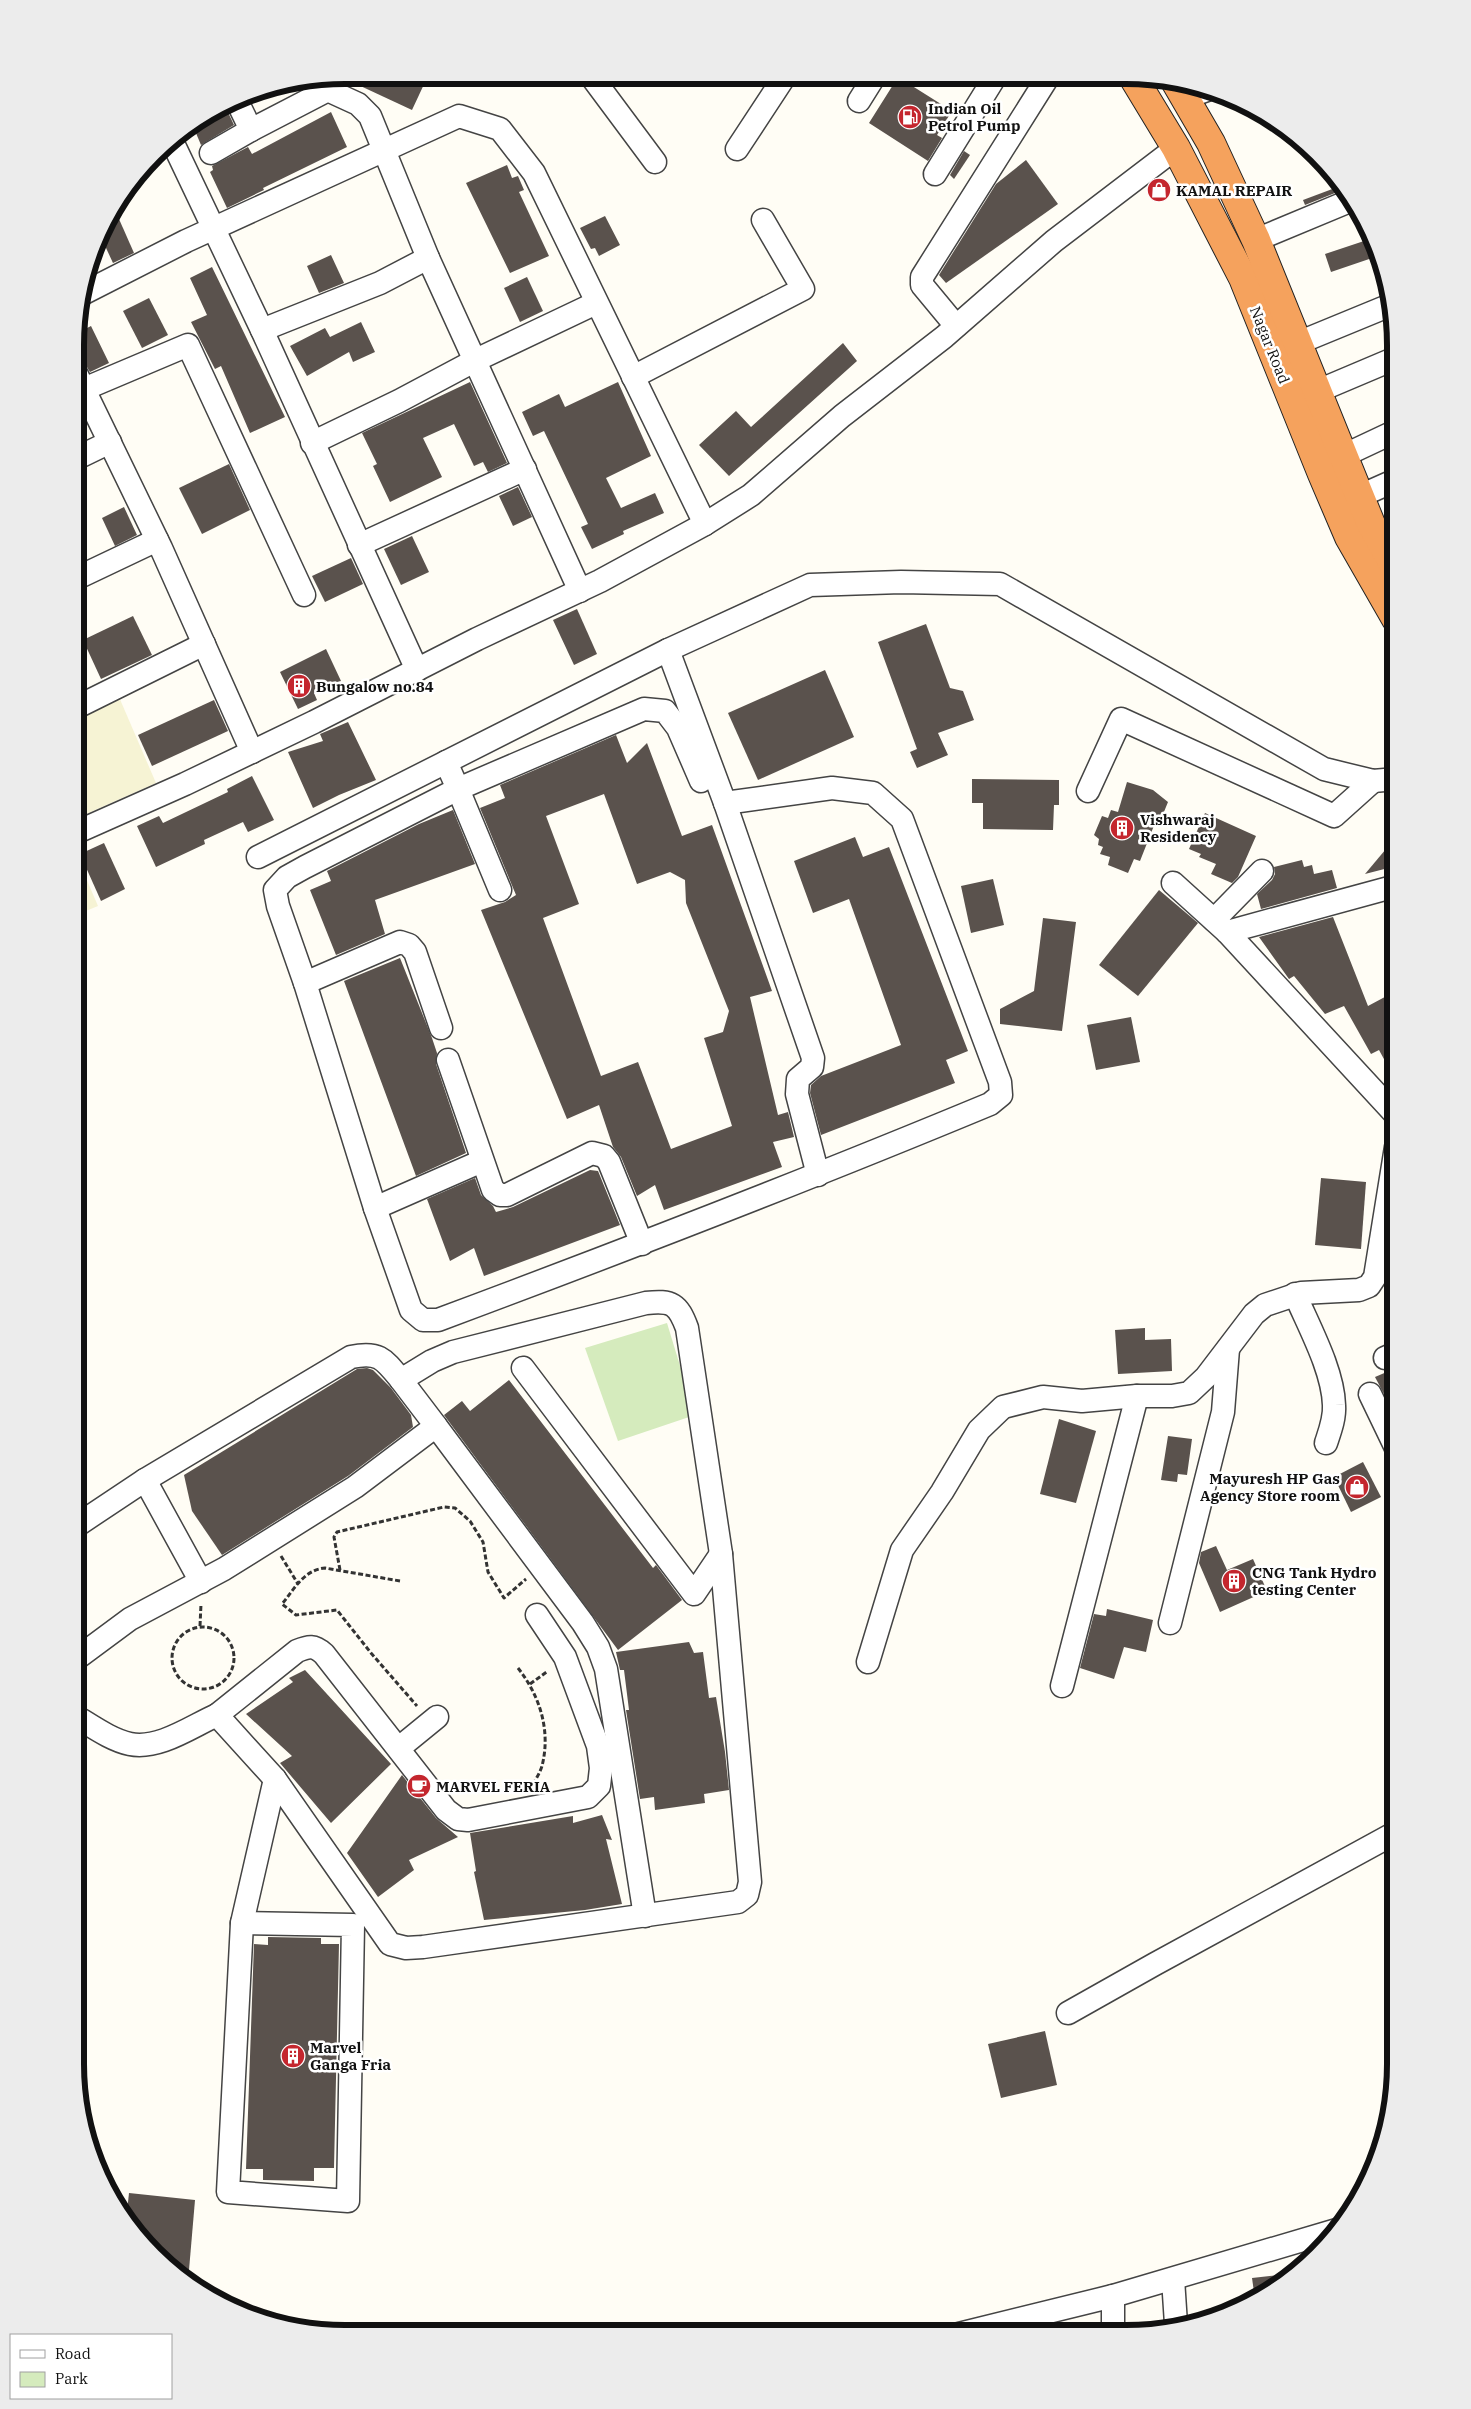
<svg xmlns="http://www.w3.org/2000/svg" width="1471" height="2409" font-family="'IBM Plex Serif',serif">
<style>
.farmland{fill:#f6f3d4}
.green{fill:#d5ebbd}
.building{fill:#5a524d;fill-rule:evenodd}
.lines{fill:none;stroke-linecap:round;stroke-linejoin:round}
.minor-casing{stroke:#444;stroke-width:25}
.highway-casing{stroke:#222;stroke-width:30}
.path{stroke:#333;stroke-width:3;stroke-dasharray:5 2.5;stroke-linecap:butt}
.minor{stroke:#fff;stroke-width:22}
.highway{stroke:#f5a25d;stroke-width:28}
.labels{text-anchor:middle;dominant-baseline:central;stroke-width:5;stroke-linejoin:round;paint-order:stroke}
.poi-label{font-size:15px;font-weight:bold;fill:#111;stroke:#fff;text-anchor:start}
.street-label{font-size:15px;fill:#111;stroke:#fff}
.rim{fill:none;stroke:#111;stroke-width:6}
</style>
<rect width="100%" height="100%" fill="#fffdf5"/>
<g class="farmland">
<path d="M119 697 156 783 77 818V715Z"/>
<path d="M77 857 98 906 76 915Z"/>
</g>
<path class="green" d="M667 1323 695 1415 618 1441 585 1348Z"/>
<g class="building">
<path d="M344 75H415L426 80 412 110 339 76Z"/>
<path d="M898 77 952 111 937 135 942 138 928 161 869 123Z"/>
<path d="M225 106 234 125 201 145 193 126Z"/>
<path d="M331 112 347 147 263 188 264 190 227 208 210 172 213 170 212 166 248 147 252 154Z"/>
<path d="M964 151 970 155 954 179 950 175Z"/>
<path d="M1026 160 1058 204 946 283 939 275 996 184Z"/>
<path d="M507 165 512 178 518 176 524 190 519 192 549 256 510 273 466 183Z"/>
<path d="M1343 185 1345 189 1305 205 1303 200Z"/>
<path d="M605 216 620 245 599 256 595 248 591 249 580 228Z"/>
<path d="M119 219 134 253 113 263 100 235 102 227Z"/>
<path d="M1373 238 1378 256 1331 272 1325 254Z"/>
<path d="M331 255 344 283 319 293 307 266Z"/>
<path d="M212 267 285 417 250 433 221 366 215 369 191 322 207 315 190 278Z"/>
<path d="M527 277 543 311 520 322 504 288Z"/>
<path d="M149 298 168 335 142 348 123 311Z"/>
<path d="M361 322 375 352 353 362 349 352 307 376 290 346 325 328 330 337Z"/>
<path d="M91 326 109 363 90 372 85 364 77 362V333Z"/>
<path d="M843 343 857 361 729 476 699 445 736 411 751 427Z"/>
<path d="M470 382 507 463 488 472 483 462 474 466 454 424 423 438 442 477 390 502 373 466 377 464 362 433Z"/>
<path d="M618 382 651 456 606 478 621 508 655 493 664 513 623 531 624 534 592 549 581 527 588 524 544 431 533 436 522 412 559 394 565 407Z"/>
<path d="M229 464 250 510 202 534 179 488Z"/>
<path d="M518 487 532 517 513 526 499 496Z"/>
<path d="M124 507 137 535 115 546 102 518Z"/>
<path d="M412 536 429 572 401 585 384 549Z"/>
<path d="M351 558 363 584 325 602 312 576Z"/>
<path d="M577 609 597 654 574 665 553 620Z"/>
<path d="M133 616 152 655 101 679 83 640Z"/>
<path d="M926 624 950 688 963 691 974 720 938 733 948 755 917 768 910 752 917 749 878 642Z"/>
<path d="M326 649 341 681 314 693 317 700 298 709 280 672Z"/>
<path d="M825 670 854 737 758 780 728 713Z"/>
<path d="M214 700 228 731 152 766 138 735Z"/>
<path d="M348 722 376 780 339 795 313 808 288 752 323 741 320 734Z"/>
<path d="M616 735 627 763 647 743 682 836 712 825 772 991 750 997 778 1115 788 1112 794 1137 773 1142 782 1167 664 1210 655 1185 637 1196 621 1157 613 1147 599 1105 567 1119 481 910 505 902 516 895 480 808 505 798 500 785ZM604 794 637 884 670 872 685 880 686 903 729 1011 723 1032 704 1038 732 1126 671 1149 638 1062 601 1076 543 918 579 904 546 816Z"/>
<path d="M252 776 274 820 248 832 243 822 204 840 205 844 156 867 137 826 159 816 163 823 228 792 227 789Z"/>
<path d="M972 779 1059 780V805H1054L1053 830 983 829V803H972Z"/>
<path d="M1127 782 1153 790 1168 802 1159 824 1155 823 1140 861 1134 859 1128 873 1108 865 1110 857 1100 854 1103 847 1098 845 1099 839 1094 835 1102 816 1108 818 1111 810 1118 812Z"/>
<path d="M453 810 475 864 375 900 385 934 336 955 310 890 331 881 327 871 419 824Z"/>
<path d="M1205 813 1256 836 1238 877 1232 883 1211 874 1216 864 1199 857 1201 854 1189 849Z"/>
<path d="M855 837 863 857 889 847 968 1051 946 1060 955 1083 821 1135 810 1093 811 1085 821 1076 901 1045 849 899 813 913 794 861Z"/>
<path d="M1396 837V866L1365 874Z"/>
<path d="M104 843 125 889 101 901 80 854Z"/>
<path d="M1302 860 1304 867 1312 865 1314 874 1332 870 1337 888 1261 909 1257 894 1272 880 1275 874 1274 867Z"/>
<path d="M993 879 1004 925 971 933 961 886Z"/>
<path d="M1159 890 1198 923 1138 996 1099 965Z"/>
<path d="M1333 917 1368 1006 1396 991V1081L1379 1050 1371 1054 1344 1006 1325 1014 1294 976 1289 979 1259 937Z"/>
<path d="M1043 918 1076 922 1062 1031 1000 1024V1009L1034 991Z"/>
<path d="M400 958 432 1038 437 1053 436 1064 466 1153 416 1176 344 981Z"/>
<path d="M1131 1017 1140 1062 1096 1070 1087 1025Z"/>
<path d="M590 1170 598 1171 620 1225 484 1276 474 1248 450 1261 427 1199 475 1178 481 1195 493 1206 496 1212 513 1207Z"/>
<path d="M1321 1178 1366 1182 1361 1249 1315 1245Z"/>
<path d="M1145 1328V1340L1171 1339 1172 1371 1118 1374 1115 1330Z"/>
<path d="M367 1368 373 1370 391 1388 411 1415 413 1427 348 1476 222 1555 192 1511 184 1475 357 1369Z"/>
<path d="M1396 1368V1391L1385 1396 1375 1377Z"/>
<path d="M509 1380 653 1568 656 1565 682 1600 618 1650 444 1415 462 1401 470 1411Z"/>
<path d="M1059 1419 1096 1431 1076 1503 1040 1494Z"/>
<path d="M1168 1436 1192 1439 1187 1475 1178 1474 1177 1482 1161 1480Z"/>
<path d="M1363 1462 1381 1497 1351 1512 1334 1477Z"/>
<path d="M1216 1546 1227 1570 1253 1559 1267 1591 1220 1612 1199 1563 1201 1552Z"/>
<path d="M1107 1609 1153 1620 1146 1652 1124 1647 1114 1679 1080 1668 1094 1614 1106 1616Z"/>
<path d="M689 1642 694 1653 703 1652 709 1698 716 1697 725 1752 729 1790 704 1794 705 1803 655 1810 654 1797 640 1799 626 1710H629L624 1670H620L616 1652Z"/>
<path d="M305 1670 391 1764 331 1823 280 1763 292 1756 246 1714 293 1682 289 1678Z"/>
<path d="M402 1775 436 1818 458 1837 409 1860 414 1870 378 1897 347 1853Z"/>
<path d="M602 1815 612 1840 606 1839 622 1904 585 1910 484 1920 474 1872 476 1871 470 1833 573 1816V1823Z"/>
<path d="M268 1937 321 1938V1944H339L334 2168H314V2181L263 2180V2169H246L254 1944 268 1945Z"/>
<path d="M1045 2031 1057 2085 1001 2098 988 2044Z"/>
<path d="M129 2193 195 2200 189 2270 171 2269 131 2228 126 2221Z"/>
<path d="M1296 2273 1291 2278 1255 2299 1252 2278Z"/>
</g>
<g class="lines">
<g class="minor-casing">
<g id="minor">
<path d="M591 76 655 162"/>
<path d="M310 82 358 104 370 116 428 258 580 591"/>
<path d="M1185 98 1207 90"/>
<path d="M236 99 251 130 328 90"/>
<path d="M859 101 874 77"/>
<path d="M171 139 262 330 417 670"/>
<path d="M737 149 785 76"/>
<path d="M211 153 251 130"/>
<path d="M935 174 995 77"/>
<path d="M1256 240 1352 200"/>
<path d="M82 294 186 241 459 116 500 129 534 173 705 524"/>
<path d="M956 326 922 285V277L1048 77"/>
<path d="M262 330 380 283 428 258"/>
<path d="M1298 343 1388 306"/>
<path d="M77 375 161 548 252 752"/>
<path d="M633 377 803 289 763 220"/>
<path d="M84 389 188 345 304 595"/>
<path d="M1318 391 1396 358"/>
<path d="M312 443 399 401 476 360 596 303"/>
<path d="M1345 455 1396 431"/>
<path d="M77 458 110 442"/>
<path d="M1360 496 1396 480"/>
<path d="M359 545 525 469"/>
<path d="M77 578 157 540"/>
<path d="M668 650 725 803 813 1058 812 1067 798 1079 797 1094 818 1175"/>
<path d="M77 707 204 644"/>
<path d="M1088 791 1121 719 1334 816 1373 781"/>
<path d="M77 832 185 784 314 722 477 639 600 581 705 524 751 495 842 416 944 337 1054 241 1176 148"/>
<path d="M258 857 668 650 810 585 901 582 1000 584 1324 769 1373 781 1396 779"/>
<path d="M1173 883 1227 932 1396 1115"/>
<path d="M500 890 458 789 644 709 665 711 678 728 701 781"/>
<path d="M1214 920 1262 871"/>
<path d="M1227 932 1396 886"/>
<path d="M305 983 400 942 409 945 415 952 441 1028"/>
<path d="M448 1060 493 1190 500 1195H507L592 1153 604 1156 609 1162 642 1244"/>
<path d="M482 1161 375 1208 411 1310 423 1320H438C623 1251 807 1180 990 1104L1001 1095 1000 1082 902 819 873 793 832 788 725 803"/>
<path d="M375 1208 305 983 278 906 275 890 287 877 305 867 458 789 446 762"/>
<path d="M1295 1294C1309 1327 1333 1370 1334 1405 1335 1418 1330 1431 1326 1443"/>
<path d="M1385 1358 1396 1353"/>
<path d="M523 1368 694 1594 721 1554"/>
<path d="M1370 1394 1396 1448"/>
<path d="M436 1426 583 1623 598 1647 606 1669 645 1916"/>
<path d="M145 1480 201 1582"/>
<path d="M1170 1623 1223 1412 1228 1349"/>
<path d="M76 1659 130 1619 224 1569 355 1487 436 1426 401 1380"/>
<path d="M868 1662 902 1550 942 1492 979 1430 1003 1407 1043 1397 1082 1401 1137 1396H1172L1189 1393 1206 1377 1254 1314 1265 1305 1301 1293 1359 1290 1369 1286 1375 1277 1396 1147"/>
<path d="M1062 1686 1137 1396"/>
<path d="M217 1715 297 1651C309 1646 314 1645 324 1654L446 1810 458 1819 468 1820 588 1797 599 1786 601 1768 598 1746 565 1657 537 1615"/>
<path d="M75 1716C92 1726 111 1740 130 1744 159 1750 192 1726 217 1715L275 1779 390 1944 406 1948 423 1947 738 1902 747 1895 750 1882 721 1554 687 1328C678 1304 672 1300 646 1303L453 1352 432 1361 401 1380C384 1359 379 1351 351 1357L145 1480 76 1526"/>
<path d="M399 1748 437 1717"/>
<path d="M242 1923 353 1925 348 2201 228 2192Z"/>
<path d="M242 1923 275 1779"/>
<path d="M1068 2013 1155 1964 1395 1833"/>
<path d="M1173 2279 1176 2324"/>
<path d="M1113 2296V2334"/>
<path d="M959 2334 1113 2296 1340 2229"/>
</g>
</g>
<g class="highway-casing">
<g id="highway">
<path d="M1133 77 1176 148 1243 278 1322 474 1349 537 1396 619"/>
<path d="M1175 81 1211 143 1256 240 1371 524 1396 569"/>
</g>
</g>
<g class="path">
<path d="M281 1556 298 1584"/>
<path d="M340 1570 334 1537 337 1532 444 1507 455 1508 470 1521 483 1542 488 1572 504 1598 526 1579"/>
<path d="M400 1581 325 1568C304 1570 295 1588 282 1604L296 1615 337 1610 371 1653 417 1706"/>
<path d="M200 1626 201 1604"/>
<circle cx="203" cy="1658" r="31"/>
<path d="M518 1668C540 1696 551 1731 542 1766 540 1773 535 1780 532 1787"/>
<path d="M530 1684 548 1671"/>
</g>
<use href="#minor" class="minor"/>
<use href="#highway" class="highway"/>
</g>
<defs>
<g id="fuel-disc" transform="scale(1.25)"><circle r="9.5" fill="#c4262e" stroke="#fff"/><path d="M-5.5-6h7V0h2V4h1.3V-2.5L3-4.5l.8-.8L6-3V5H2.5V1h-1V6h-7ZM-4.2-4.7v3.2H.2V-4.7Z" fill="#fff"/></g>
<g id="shop-disc" transform="scale(1.25)"><circle r="9.5" fill="#c4262e" stroke="#fff"/><path d="M-5-2.5h2.3a2.7 3.5 0 0 1 5.4 0H5L5.5 6h-11ZM-1.5-2.5h3a1.5 2.3 0 0 0-3 0Z" fill="#fff"/></g>
<g id="building-disc" transform="scale(1.25)"><circle r="9.5" fill="#c4262e" stroke="#fff"/><path d="M-4-6H4V6H1V3H-1V6H-4ZM-2.5-4.3h1.7v1.8h-1.7ZM.8-4.3h1.7v1.8H.8ZM-2.5-1h1.7V.8h-1.7ZM.8-1h1.7V.8H.8Z" fill="#fff"/></g>
<g id="cafe-disc" transform="scale(1.25)"><circle r="9.5" fill="#c4262e" stroke="#fff"/><path d="M-5.5-4.5H6V0H3Q3 3.5 0 3.5H-2.5Q-5.5 3.5-5.5 0ZM3-3.2v2h1.7v-2ZM-6 4.5H4V6H-6Z" fill="#fff"/></g>
</defs>
<g fill-rule="evenodd">
<use href="#fuel-disc" x="910" y="117"/>
<use href="#shop-disc" x="1159" y="190"/>
<use href="#building-disc" x="299" y="686"/>
<use href="#building-disc" x="1122" y="828"/>
<use href="#shop-disc" x="1357" y="1487"/>
<use href="#building-disc" x="1234" y="1581"/>
<use href="#cafe-disc" x="419" y="1786"/>
<use href="#building-disc" x="293" y="2056"/>
</g>
<g class="labels">
<g class="poi-label">
<text x="928" y="108">Indian Oil<tspan x="928" dy="17">Petrol Pump</tspan></text>
<text x="1176" y="190">KAMAL REPAIR</text>
<text x="316" y="686">Bungalow no.84</text>
<text x="1140" y="819">Vishwaraj<tspan x="1140" dy="17">Residency</tspan></text>
<text x="1340" y="1478" text-anchor="end">Mayuresh HP Gas<tspan x="1340" dy="17">Agency Store room</tspan></text>
<text x="1252" y="1572">CNG Tank Hydro<tspan x="1252" dy="17">testing Center</tspan></text>
<text x="436" y="1786">MARVEL FERIA</text>
<text x="310" y="2047">Marvel<tspan x="310" dy="17">Ganga Fria</tspan></text>
</g>
<g class="street-label">
<text transform="translate(1270 345) rotate(68)">Nagar Road</text>
</g>
</g>
<path d="M0 0H1471V2409H0ZM345 84H1126A261 261 0 0 1 1387 345V2064A261 261 0 0 1 1126 2325H345A261 261 0 0 1 84 2064V345A261 261 0 0 1 345 84Z" fill="#ececec" fill-rule="evenodd"/>
<path class="rim" d="M345 84H1126A261 261 0 0 1 1387 345V2064A261 261 0 0 1 1126 2325H345A261 261 0 0 1 84 2064V345A261 261 0 0 1 345 84Z"/>
<rect x="10" y="2334" width="162" height="65" fill="#ffffff" stroke="#a0a0a0"/>
<rect x="20" y="2350" width="25" height="8" fill="#ffffff" stroke="#a0a0a0"/>
<text x="55" y="2359" font-size="15" fill="#111111">Road</text>
<rect x="20" y="2372" width="25" height="15" fill="#d5ebbd" stroke="#a0a0a0"/>
<text x="55" y="2384" font-size="15" fill="#111111">Park</text>
</svg>
